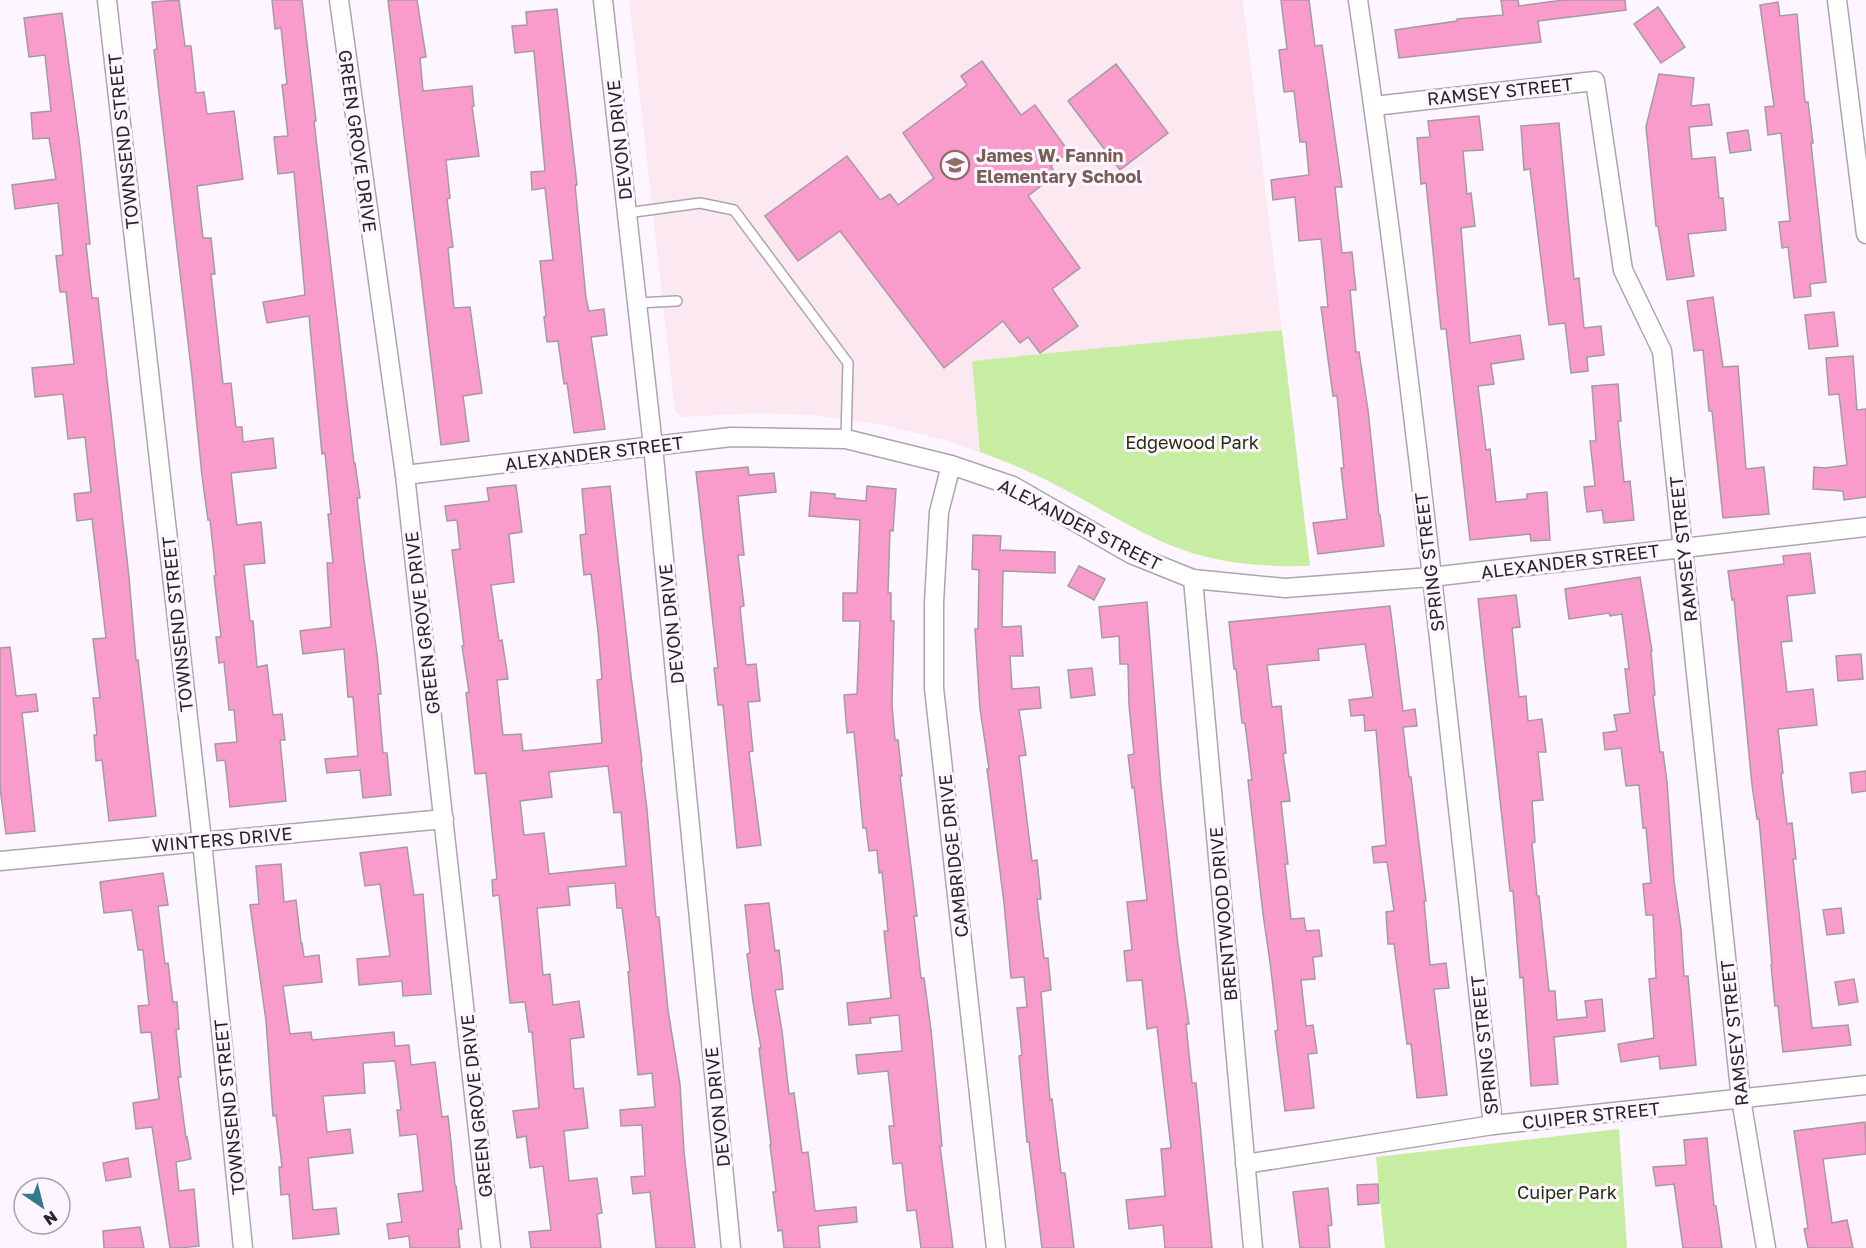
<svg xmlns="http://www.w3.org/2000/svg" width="1866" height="1248" font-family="'Golos Text',sans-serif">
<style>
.education{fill:#fce8f0}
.green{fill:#c7eda3}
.building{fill:#f99ccc;stroke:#a69aa0;stroke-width:1.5;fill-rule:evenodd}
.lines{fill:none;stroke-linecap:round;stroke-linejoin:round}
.service-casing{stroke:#aca5ae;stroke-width:12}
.minor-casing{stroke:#aca5ae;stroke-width:21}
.service{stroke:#fff;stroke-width:9}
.minor{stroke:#fff;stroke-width:18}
.labels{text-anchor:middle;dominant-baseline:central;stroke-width:6;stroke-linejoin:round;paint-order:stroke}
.street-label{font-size:18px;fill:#282529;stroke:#fdf5ff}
.education-label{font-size:18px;font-weight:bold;fill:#785e54;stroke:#fdf5ff;text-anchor:start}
.park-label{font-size:18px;fill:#21310d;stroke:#fdf5ff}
</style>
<rect width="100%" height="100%" fill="#fdf5ff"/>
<path class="education" d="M629 0H1243L1282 330 972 361 980 452 945 440 880 424 810 415 758 413 683 417 675 411Z"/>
<g class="green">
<path d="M1282 330 1310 566C1262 567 1215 564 1170 545 1129 528 1092 503 1052 483 1029 471 1005 461 980 452L972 361Z"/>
<path d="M1619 1129 1627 1248H1385L1376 1157Z"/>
</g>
<g class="building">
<path d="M179 0 185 46H191L196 93 204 92 207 114 234 111 243 179 197 186 203 238H211L215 274H211L223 384 231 383 236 427H242L243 442 273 438 276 468 231 473 237 525 261 522 265 563 244 565 250 621H253L257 667 267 665 273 715 282 714 285 740H280L286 801 230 807 225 760 217 761 215 744 237 742 234 710H229L224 662 219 663 216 637H221L214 576H216L210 520H208L202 476 192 376 154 50 157 49 152 2Z"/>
<path d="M272 0H302L316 121H314L354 463H355L360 498H357L364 560 377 654 381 694H378L383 753H387L391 795 363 798 360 770 327 773 325 759 358 756 353 697H348L344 649 303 654 300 631 331 627 327 563H333L328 514H331L325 453 322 454 309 316 267 323 263 302 305 295 294 172 278 174 274 137 288 136 282 85 287 84 281 28 275 29Z"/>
<path d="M388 0H417L426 57 420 58 423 91 472 86 474 106H472L479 156 446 160 450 198 447 199 453 247 448 248 454 308 470 307 482 393 463 396 469 441 441 445Z"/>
<path d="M1281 0H1309L1315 46 1322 45 1342 187H1335L1342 253 1352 252 1356 290H1350L1356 352H1359L1368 410 1379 515H1380L1384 546 1318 554 1313 523 1347 519 1341 468H1344L1337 396H1333L1321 307H1328L1321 239 1299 241 1295 197 1273 200 1271 180 1309 175 1306 142H1300L1294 91 1284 92 1279 50 1287 49Z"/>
<path d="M1501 0H1518L1519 6 1563 0H1625L1626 10 1538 21 1541 42 1399 58 1395 30 1457 21V19L1503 15Z"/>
<path d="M1778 2 1780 16 1797 14 1805 102H1808L1813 143H1811L1826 282 1810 284 1811 296 1794 298 1788 247 1782 248 1779 222 1790 221 1781 133 1768 135 1765 107 1774 106 1760 5Z"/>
<path d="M1658 7 1685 47 1661 63 1634 24Z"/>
<path d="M557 9 577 185H575L586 298 589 311 604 309 607 335 591 337 605 429 574 433 567 383 564 384 558 341 547 342 544 317 546 316 540 261 553 260 545 188 532 190 531 172 545 171 534 51 515 53 512 26 527 25 526 12Z"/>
<path d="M62 13 80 147 90 244H86L92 298H98L129 577 136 660H138L156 816 109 821 102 760 96 761 94 735H97L93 698H100L93 639 106 638 92 519 77 521 74 494 91 492 85 437 68 439 63 394 35 397 32 368 74 364 66 292H60L56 256 63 255 58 203 15 209 12 185 56 179 49 138 33 139 31 113 51 111 45 55 29 57 24 18Z"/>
<path d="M982 61 1021 115 1035 105 1069 152 1051 166 1056 174 1028 196 1080 268 1052 289 1078 326 1040 353 1028 337 1020 343 1003 321 944 368 840 231 798 261 765 216 847 156 880 200 890 194 898 205 934 178 903 133 967 85 961 76Z"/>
<path d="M1116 64 1168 133 1120 170 1068 101Z"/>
<path d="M1659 74 1694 78 1691 106 1709 104 1712 125 1689 127 1692 159 1715 157 1719 198H1723L1726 230 1688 234 1694 276 1667 280 1658 226H1656L1646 127Z"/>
<path d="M1479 116 1483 150 1463 151 1467 194 1471 193 1475 226 1461 228 1470 343 1520 335 1524 359 1491 364 1494 384 1478 386 1486 450 1490 449 1496 502 1527 499V494L1547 492 1550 540 1531 541 1530 534 1470 540 1446 329H1441L1426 183 1421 184 1417 138 1430 137 1428 121Z"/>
<path d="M1559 123 1574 279 1579 278 1584 328 1601 326 1604 355 1587 357 1588 371 1571 373 1565 323 1549 325 1530 169 1524 170 1521 126Z"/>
<path d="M1748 130 1751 150 1730 153 1727 133Z"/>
<path d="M1713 297 1723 367 1738 366 1746 469 1764 467 1769 514 1723 518 1712 411H1709L1703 350 1694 351 1687 301Z"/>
<path d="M1834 312 1838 346 1809 349 1805 315Z"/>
<path d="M1853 356 1857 410 1866 409V497L1844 500 1843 491 1813 489 1814 467 1825 468 1847 465 1839 394 1829 395 1826 358Z"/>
<path d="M1618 384 1621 421H1618L1624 482 1630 481 1634 520 1604 523 1602 510 1587 512 1584 487 1595 486 1590 441H1596L1592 386Z"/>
<path d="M748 467 749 475 774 473 776 492 738 496 744 555H738L744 606 740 607 746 665 756 664 760 701 748 702 753 751 749 752 761 845 737 848 723 705H718L714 668H718L696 472Z"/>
<path d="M516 485 522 532 509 534 514 582 491 585 499 641 502 640 508 679 497 680 503 735 521 734 523 751 602 743 597 680 602 679 598 631 591 574 584 575 580 535 586 534 582 489 610 486 631 676 642 761H641L647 809 656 917H659L668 1010 680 1084 684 1152 695 1248H656L650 1192 633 1194 631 1177 645 1176 642 1125 621 1126 620 1110 655 1107 652 1073 638 1075 628 972 630 971 622 908H617L615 883 568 887 570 905 537 908 543 975 550 974 553 1005 579 1001 584 1037 570 1039 574 1089 583 1088 588 1128 564 1131 569 1181 597 1178 602 1213 597 1214 601 1248H531L529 1232 551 1230 543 1166 530 1168 526 1136 517 1138 513 1111 539 1108 532 1032H529L525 1002 510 1003 499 895 493 896 492 880 497 879 486 773 475 774 466 693 469 692 462 646H464L452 550 460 549 457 520 447 521 445 506 489 501 487 488ZM608 766 614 813 621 812 626 866 549 874 544 833 524 835 520 801 552 797 549 772Z"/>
<path d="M867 486 896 489 893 531 890 530 888 593H891V621H894L892 705 895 740H898L902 776H900L917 916H914L921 978H924L931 1030 942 1146H940L953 1248H921L916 1210 907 1211 902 1163 893 1164 889 1126H894L888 1071 858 1074 856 1055 902 1051 899 1015 870 1018 871 1023 849 1025 847 1003 891 998 884 931H888L882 872 879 873 877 850 869 851 866 828H863L854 732 847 733 844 695 857 694 860 621H843V593H857L860 520 809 516 811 492 835 494V498L866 501Z"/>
<path d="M973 535 1001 536 1000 550 1055 552V573L1003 571 1002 627 1021 626 1023 656H1010L1012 689 1039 687 1041 708 1019 710 1026 755 1019 756 1032 861 1037 860 1041 899H1037L1044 958H1048L1051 990 1041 992 1050 1100 1052 1099 1061 1173H1065L1074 1248H1042L1029 1142H1027L1019 1056 1022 1055 1017 1008 1027 1007 1024 977 1011 978 1004 903 987 769H989L980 709 975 629H978L979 570 972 569Z"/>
<path d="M1810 553 1815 593 1787 596 1792 641 1781 642 1787 692 1813 689 1817 725 1778 729 1783 773 1781 774 1787 824 1792 823 1796 859H1793L1812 1028 1848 1025 1851 1045 1783 1052 1778 1006H1775L1771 965H1772L1759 819H1757L1752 785 1734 599 1732 600 1728 571 1784 564 1783 556Z"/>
<path d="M1079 566 1105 579 1094 600 1068 586Z"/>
<path d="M1640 577 1652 651 1651 652 1655 695H1653L1660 752H1663L1667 782 1674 881 1681 929 1684 976H1688L1696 1065 1660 1069 1659 1056 1621 1062 1618 1044 1654 1038 1649 979 1656 978 1653 915H1646L1643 884 1651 883 1646 828H1643L1639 785 1626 786 1621 748 1605 750 1603 733 1617 731 1614 715 1630 713 1625 669H1629L1622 614 1610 616 1609 613 1569 619 1565 589Z"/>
<path d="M1516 595 1520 627 1512 628 1519 697 1526 696 1528 721 1542 719 1546 752H1538L1543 800 1532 801 1535 842 1532 843 1537 896H1539L1549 991H1555L1557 1020 1587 1017 1585 1001 1602 999 1605 1031 1554 1037 1558 1084 1531 1086 1523 977 1520 978 1513 891H1510L1478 599Z"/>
<path d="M1147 602 1161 786 1178 945 1189 1024H1186L1192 1083H1196L1212 1248H1165L1163 1225 1129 1229 1126 1200 1165 1196 1161 1149 1171 1148 1157 1027 1147 1029 1142 980 1127 981 1124 951 1132 950 1127 902 1147 900 1134 787 1132 788 1128 755 1134 754 1129 705 1128 664H1120L1119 636 1102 638 1099 607Z"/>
<path d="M1390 606 1403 711 1415 709 1417 726 1403 727 1409 777H1411L1426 901H1424L1430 965 1446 963 1449 988 1434 989 1447 1095 1417 1098 1411 1044H1407L1394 944H1388L1386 912 1394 911 1387 862 1374 863 1372 847 1386 845 1376 730 1365 731 1364 715 1351 716 1349 700 1373 697 1365 644 1318 649 1319 660 1267 665 1272 707 1281 706 1286 753 1283 754 1290 801 1281 802 1288 864H1285L1291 919 1304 918 1306 931 1319 930 1322 956 1313 957 1315 979 1301 980 1306 1026 1313 1025 1317 1053 1308 1054 1314 1108 1285 1111 1275 1031 1278 1030 1270 962 1263 914 1248 780H1252L1245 723H1242L1236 669H1234L1229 622Z"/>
<path d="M10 647 16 696 36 694 38 711 22 713 35 831 6 834 0 788V648Z"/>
<path d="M1861 654 1863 679 1838 681 1836 656Z"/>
<path d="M1092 668 1095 695 1071 698 1068 670Z"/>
<path d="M1866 771V791L1852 793 1850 773Z"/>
<path d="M407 847 414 895 423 894 431 994 403 996 402 981 359 985 357 959 390 956 380 884 365 886 360 853Z"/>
<path d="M281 864 284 902 296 900 301 943H302L304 957 319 955 322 982 283 986 290 1034 311 1032 312 1040 394 1032 395 1046 409 1045 411 1065 435 1062 442 1117 448 1116 451 1142 455 1186H456L462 1229H458L460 1248H410L409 1236 389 1239 387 1224 402 1222 398 1194 423 1191 417 1134 400 1136 397 1110H401L395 1061 363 1063 365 1093 323 1096 327 1132 350 1129 353 1153 308 1158 313 1210 336 1208 339 1234 293 1239 289 1194 281 1195 279 1167H282L276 1115 273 1116 266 1021 250 905 259 904 256 866Z"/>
<path d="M163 873 168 905 158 906 165 964 168 963 173 1002H177L179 1029 176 1030 181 1077H178L186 1138 187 1137 191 1159 176 1162 179 1191 194 1189 199 1246 180 1248H170L152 1127 136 1129 133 1103 159 1099 151 1032 141 1033 138 1006 149 1005 143 950H138L132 910 104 913 100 882Z"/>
<path d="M769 903 775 951 779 950 782 976 783 989 775 990 782 1031 789 1094 794 1093 802 1153 808 1152 815 1211 856 1207 857 1222 818 1226 820 1248H784L782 1230 778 1231 773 1192H776L770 1145H771L759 1048H761L753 1002 747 954 750 953 745 905Z"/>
<path d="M1841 908 1844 933 1827 935 1823 910Z"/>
<path d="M1854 979 1858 1002 1839 1005 1835 982Z"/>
<path d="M1865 1122 1866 1154 1823 1159 1832 1223 1847 1220 1853 1248H1808L1804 1229 1808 1228 1794 1131Z"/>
<path d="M1707 1138 1714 1206H1716L1722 1248H1683L1674 1184 1656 1186 1653 1167 1686 1165 1684 1140Z"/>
<path d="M128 1158 131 1177 106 1181 103 1163Z"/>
<path d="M1378 1184 1379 1203 1358 1205 1357 1185Z"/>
<path d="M1328 1188 1332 1225 1328 1226 1330 1248H1300L1293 1192Z"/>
<path d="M140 1227 144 1248H104L103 1231Z"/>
</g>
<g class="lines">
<g class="service-casing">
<g id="service">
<path d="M627 213 700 203 734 210 848 363 846 439"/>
<path d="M637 303 677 301"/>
</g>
</g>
<g class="minor-casing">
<g id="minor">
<path d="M107 0 202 841 243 1248"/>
<path d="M339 0 405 475 491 1248"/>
<path d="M603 0 653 446 731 1248"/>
<path d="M1358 0C1413 374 1451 750 1493 1125"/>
<path d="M1837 0 1866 234"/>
<path d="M1374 106 1595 81 1623 270 1662 351 1741 1099 1766 1248"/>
<path d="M951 465 939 512 934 603V688L996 1248"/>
<path d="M405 475 731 437 846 439 951 465 1013 486 1131 554 1193 579 1285 588 1431 577 1866 527"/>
<path d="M1193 579 1253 1248"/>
<path d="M0 861 444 819"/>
<path d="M1245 1164 1493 1125 1866 1085"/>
</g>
</g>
<use href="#service" class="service"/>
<use href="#minor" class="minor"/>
</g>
<defs>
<g id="school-ring" transform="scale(1.5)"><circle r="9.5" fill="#fdf5ff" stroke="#8d6e63" stroke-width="1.5"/><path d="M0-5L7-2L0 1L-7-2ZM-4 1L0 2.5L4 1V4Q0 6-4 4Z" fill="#8d6e63"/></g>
</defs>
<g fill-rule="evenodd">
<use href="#school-ring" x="955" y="165"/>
</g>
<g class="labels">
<g class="street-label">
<text transform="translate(1500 91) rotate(-6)">RAMSEY STREET</text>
<text transform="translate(619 140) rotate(-96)">DEVON DRIVE</text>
<text transform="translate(123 141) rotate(-96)">TOWNSEND STREET</text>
<text transform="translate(358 141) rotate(82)">GREEN GROVE DRIVE</text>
<text transform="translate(594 453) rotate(-7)">ALEXANDER STREET</text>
<text transform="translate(1080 524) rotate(27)">ALEXANDER STREET</text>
<text transform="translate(1683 549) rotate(-96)">RAMSEY STREET</text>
<text transform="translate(1570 561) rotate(-7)">ALEXANDER STREET</text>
<text transform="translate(1429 562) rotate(-97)">SPRING STREET</text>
<text transform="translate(422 623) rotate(-97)">GREEN GROVE DRIVE</text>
<text transform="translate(177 624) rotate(-96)">TOWNSEND STREET</text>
<text transform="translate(671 624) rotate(-96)">DEVON DRIVE</text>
<text transform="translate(222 839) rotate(-5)">WINTERS DRIVE</text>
<text transform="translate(953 856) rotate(-96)">CAMBRIDGE DRIVE</text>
<text transform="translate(1223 914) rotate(-95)">BRENTWOOD DRIVE</text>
<text transform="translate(1734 1033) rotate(-96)">RAMSEY STREET</text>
<text transform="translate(1484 1045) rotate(-96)">SPRING STREET</text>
<text transform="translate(476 1106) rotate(-96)">GREEN GROVE DRIVE</text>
<text transform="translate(229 1107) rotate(-96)">TOWNSEND STREET</text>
<text transform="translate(717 1107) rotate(-96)">DEVON DRIVE</text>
<text transform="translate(1591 1115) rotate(-6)">CUIPER STREET</text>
</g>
<g class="education-label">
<text x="976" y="155">James W. Fannin<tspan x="976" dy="21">Elementary School</tspan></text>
</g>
<g class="park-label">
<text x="1192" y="442">Edgewood Park</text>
<text x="1567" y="1192">Cuiper Park</text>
</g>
</g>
<g transform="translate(42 1206) rotate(145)"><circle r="28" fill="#fdf5ff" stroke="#a8a2a9" stroke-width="1.5"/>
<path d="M0-4.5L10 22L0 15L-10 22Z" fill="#36798a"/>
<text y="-9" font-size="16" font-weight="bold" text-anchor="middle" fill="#282529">N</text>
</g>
</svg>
